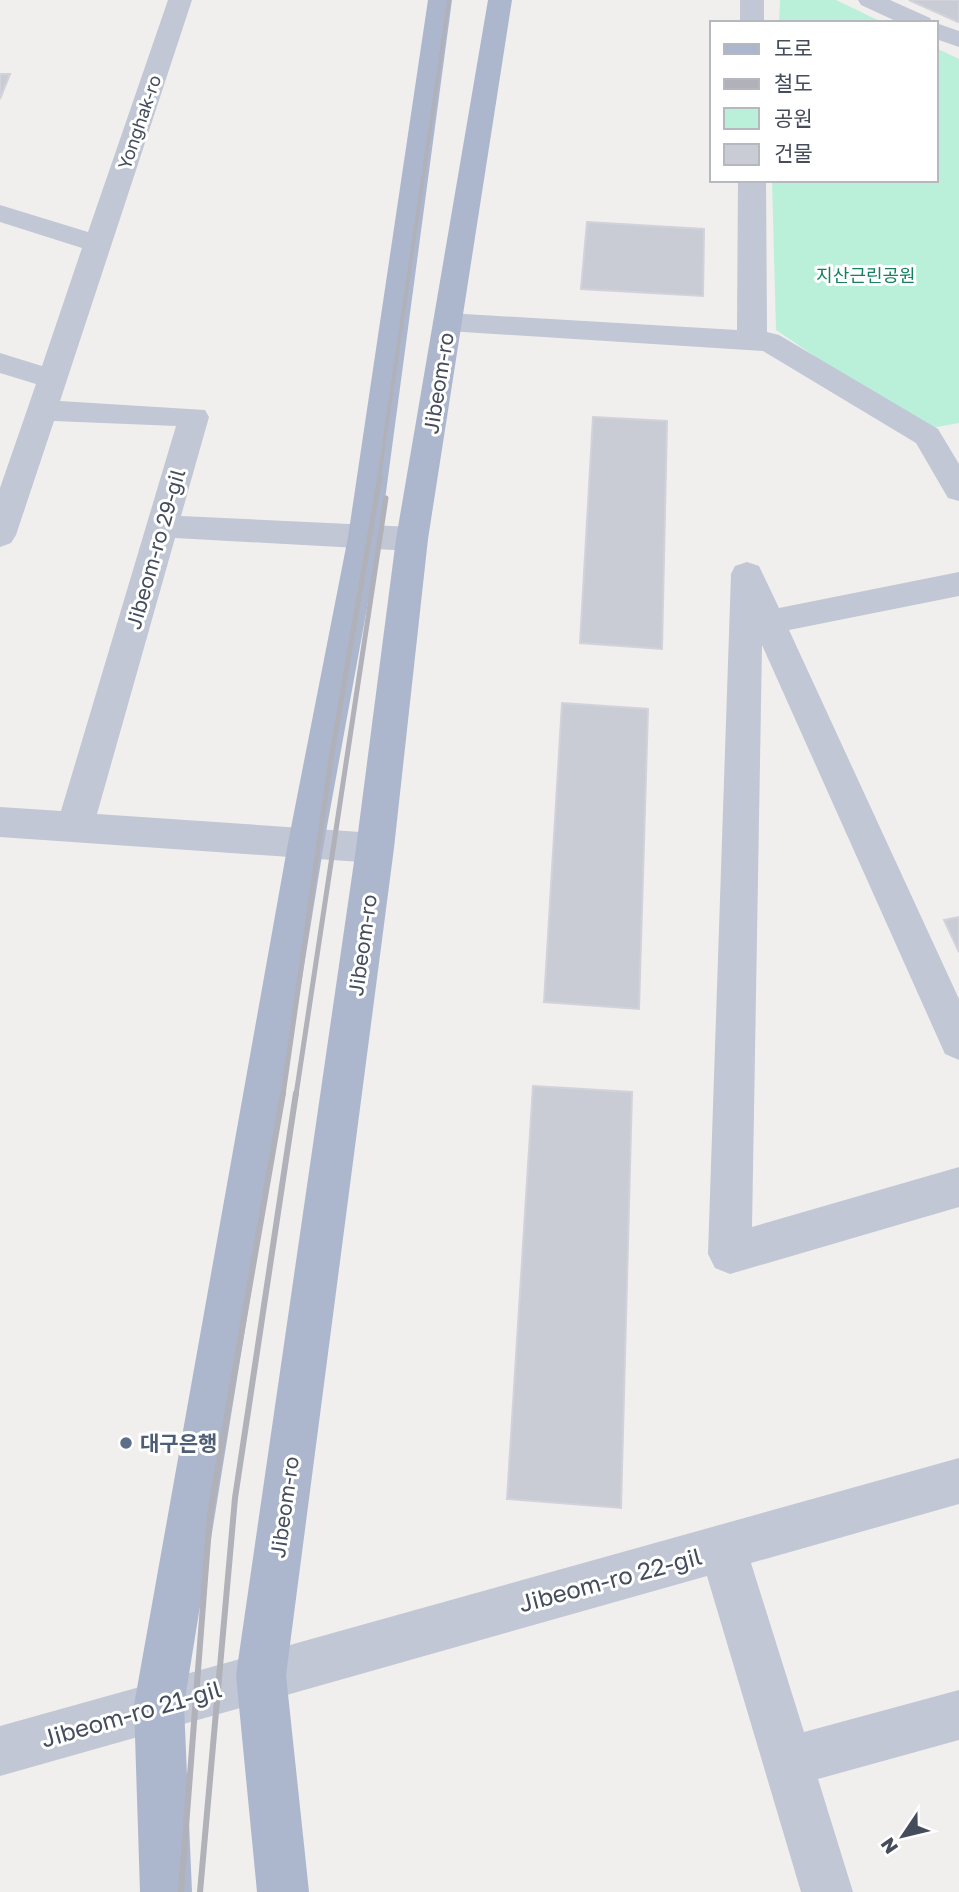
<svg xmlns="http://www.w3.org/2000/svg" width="959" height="1892" font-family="'Golos Text','Noto Sans KR',sans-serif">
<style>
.green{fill:#baf0d9}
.building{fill:#c9ccd4;stroke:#d2d2da;stroke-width:2}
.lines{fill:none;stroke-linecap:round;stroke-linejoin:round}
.minor{fill:#c1c7d4;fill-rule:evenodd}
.major{fill:#acb7ce;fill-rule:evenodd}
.rail-far2{stroke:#b0b1b9;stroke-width:3.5}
.rail-far1{stroke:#b0b1b9;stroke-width:5}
.rail{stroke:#b0b1b9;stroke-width:6}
.service-dot{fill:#5c6f8a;stroke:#fff;stroke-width:2.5}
.labels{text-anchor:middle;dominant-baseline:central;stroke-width:6;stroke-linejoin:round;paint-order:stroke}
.far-street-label{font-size:18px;fill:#454d5c;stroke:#fff}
.far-park-label{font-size:18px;fill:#13805e;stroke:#fff}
.street-label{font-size:21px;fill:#454d5c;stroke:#fff}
.service-label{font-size:21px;font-weight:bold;fill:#4e5e75;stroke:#fff;text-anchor:start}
.near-street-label{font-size:24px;fill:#454d5c;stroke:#fff}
</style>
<rect width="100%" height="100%" fill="#f1eeee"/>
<g class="green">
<path d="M780 0H836L884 23H779Z"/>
<path d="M936 48 959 59V423L932 428 847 378 776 330 772 180H936Z"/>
</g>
<g class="building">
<path d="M909 0H959V21L958 22Z"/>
<path d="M0 74H10L0 99Z"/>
<path d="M587 222 704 229 703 296 581 289Z"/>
<path d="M593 417 667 421 662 649 580 643Z"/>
<path d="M562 703 648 709 639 1009 544 1002Z"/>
<path d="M959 917V952L944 920Z"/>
<path d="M533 1086 632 1092 621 1508 507 1499Z"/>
</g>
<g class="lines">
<g class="minor">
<path d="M168 0H192L60 401 205 410 209 417 181 516 412 527 423 531 428 539 423 547 412 551 175 538 97 814 375 833 388 837 394 848 388 859 375 863 0 837V807L61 811 176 426 54 421 16 535 11 543 0 547V488L36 384 0 373V353L42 366 82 248 0 222V205L88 232Z"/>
<rect x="740" y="0" width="24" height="23"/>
<path d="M858 0H890L930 18 933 23H900L861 5Z"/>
<path d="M935 23H936L959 31V47L936 39Z"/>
<path d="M738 180H766L767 332 779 335 938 429 959 464V501L948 498 916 443 763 351 448 331 438 329 433 322 438 315 448 313 737 330Z"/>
<path d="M747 562 759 566 779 608 959 572V596L789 630 959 999V1060L945 1054 762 645 752 1227 959 1167V1207L730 1274 715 1268 708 1254 731 574 735 566Z"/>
<path d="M959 1458V1504L751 1563 804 1732 959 1690V1740L818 1779 853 1892H801L707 1576 0 1776V1726Z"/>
</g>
<g class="major">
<path d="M428 0H452L380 537 324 843 184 1705 192 1892H140L134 1705 288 843 348 537Z"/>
<path d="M488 0H512L428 539 394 848 286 1675 309 1892H257L236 1675 356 848 396 539Z"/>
</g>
<path class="rail-far2" d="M379 478 449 0"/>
<g class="rail-far1">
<path d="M283 1095 331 759 380 476"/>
<path d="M296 1095 386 498"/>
</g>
<g class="rail">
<path d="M181 1892 210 1514 283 1093"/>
<path d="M200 1892 235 1498 296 1093"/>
</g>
</g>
<circle class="service-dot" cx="126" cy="1443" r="7"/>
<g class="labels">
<g class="far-street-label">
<text transform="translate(139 122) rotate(-71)">Yonghak-ro</text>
</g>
<g class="far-park-label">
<text x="866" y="275">지산근린공원</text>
</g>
<g class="street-label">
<text transform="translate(438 383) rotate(-81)">Jibeom-ro</text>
<text transform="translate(155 549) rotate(-74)">Jibeom-ro 29-gil</text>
<text transform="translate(362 945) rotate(-82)">Jibeom-ro</text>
<text transform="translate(284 1507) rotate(-82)">Jibeom-ro</text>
</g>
<g class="service-label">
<text x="140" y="1443">대구은행</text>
</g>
<g class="near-street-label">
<text transform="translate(610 1579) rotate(-15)">Jibeom-ro 22-gil</text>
<text transform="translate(131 1713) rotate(-16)">Jibeom-ro 21-gil</text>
</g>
</g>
<rect x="710" y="21" width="228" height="161" fill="#ffffff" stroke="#b5b8be" stroke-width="2"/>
<rect x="724" y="44" width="35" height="10" fill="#acb7ce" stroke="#b5b8be" stroke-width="2"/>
<text x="774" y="56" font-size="21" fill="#454d5c">도로</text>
<rect x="724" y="79" width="35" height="10" fill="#b0b1b9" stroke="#b5b8be" stroke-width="2"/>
<text x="774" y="91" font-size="21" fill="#454d5c">철도</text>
<rect x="724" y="108" width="35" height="21" fill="#baf0d9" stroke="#b5b8be" stroke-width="2"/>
<text x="774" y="126" font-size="21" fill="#454d5c">공원</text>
<rect x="724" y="144" width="35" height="21" fill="#c9ccd4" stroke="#b5b8be" stroke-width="2"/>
<text x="774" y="161" font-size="21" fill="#454d5c">건물</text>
<g transform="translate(903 1836) rotate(235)" stroke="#ffffff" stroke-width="5" paint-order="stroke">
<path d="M0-5L12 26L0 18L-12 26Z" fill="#454d5c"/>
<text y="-10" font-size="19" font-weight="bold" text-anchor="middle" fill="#454d5c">N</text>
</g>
</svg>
